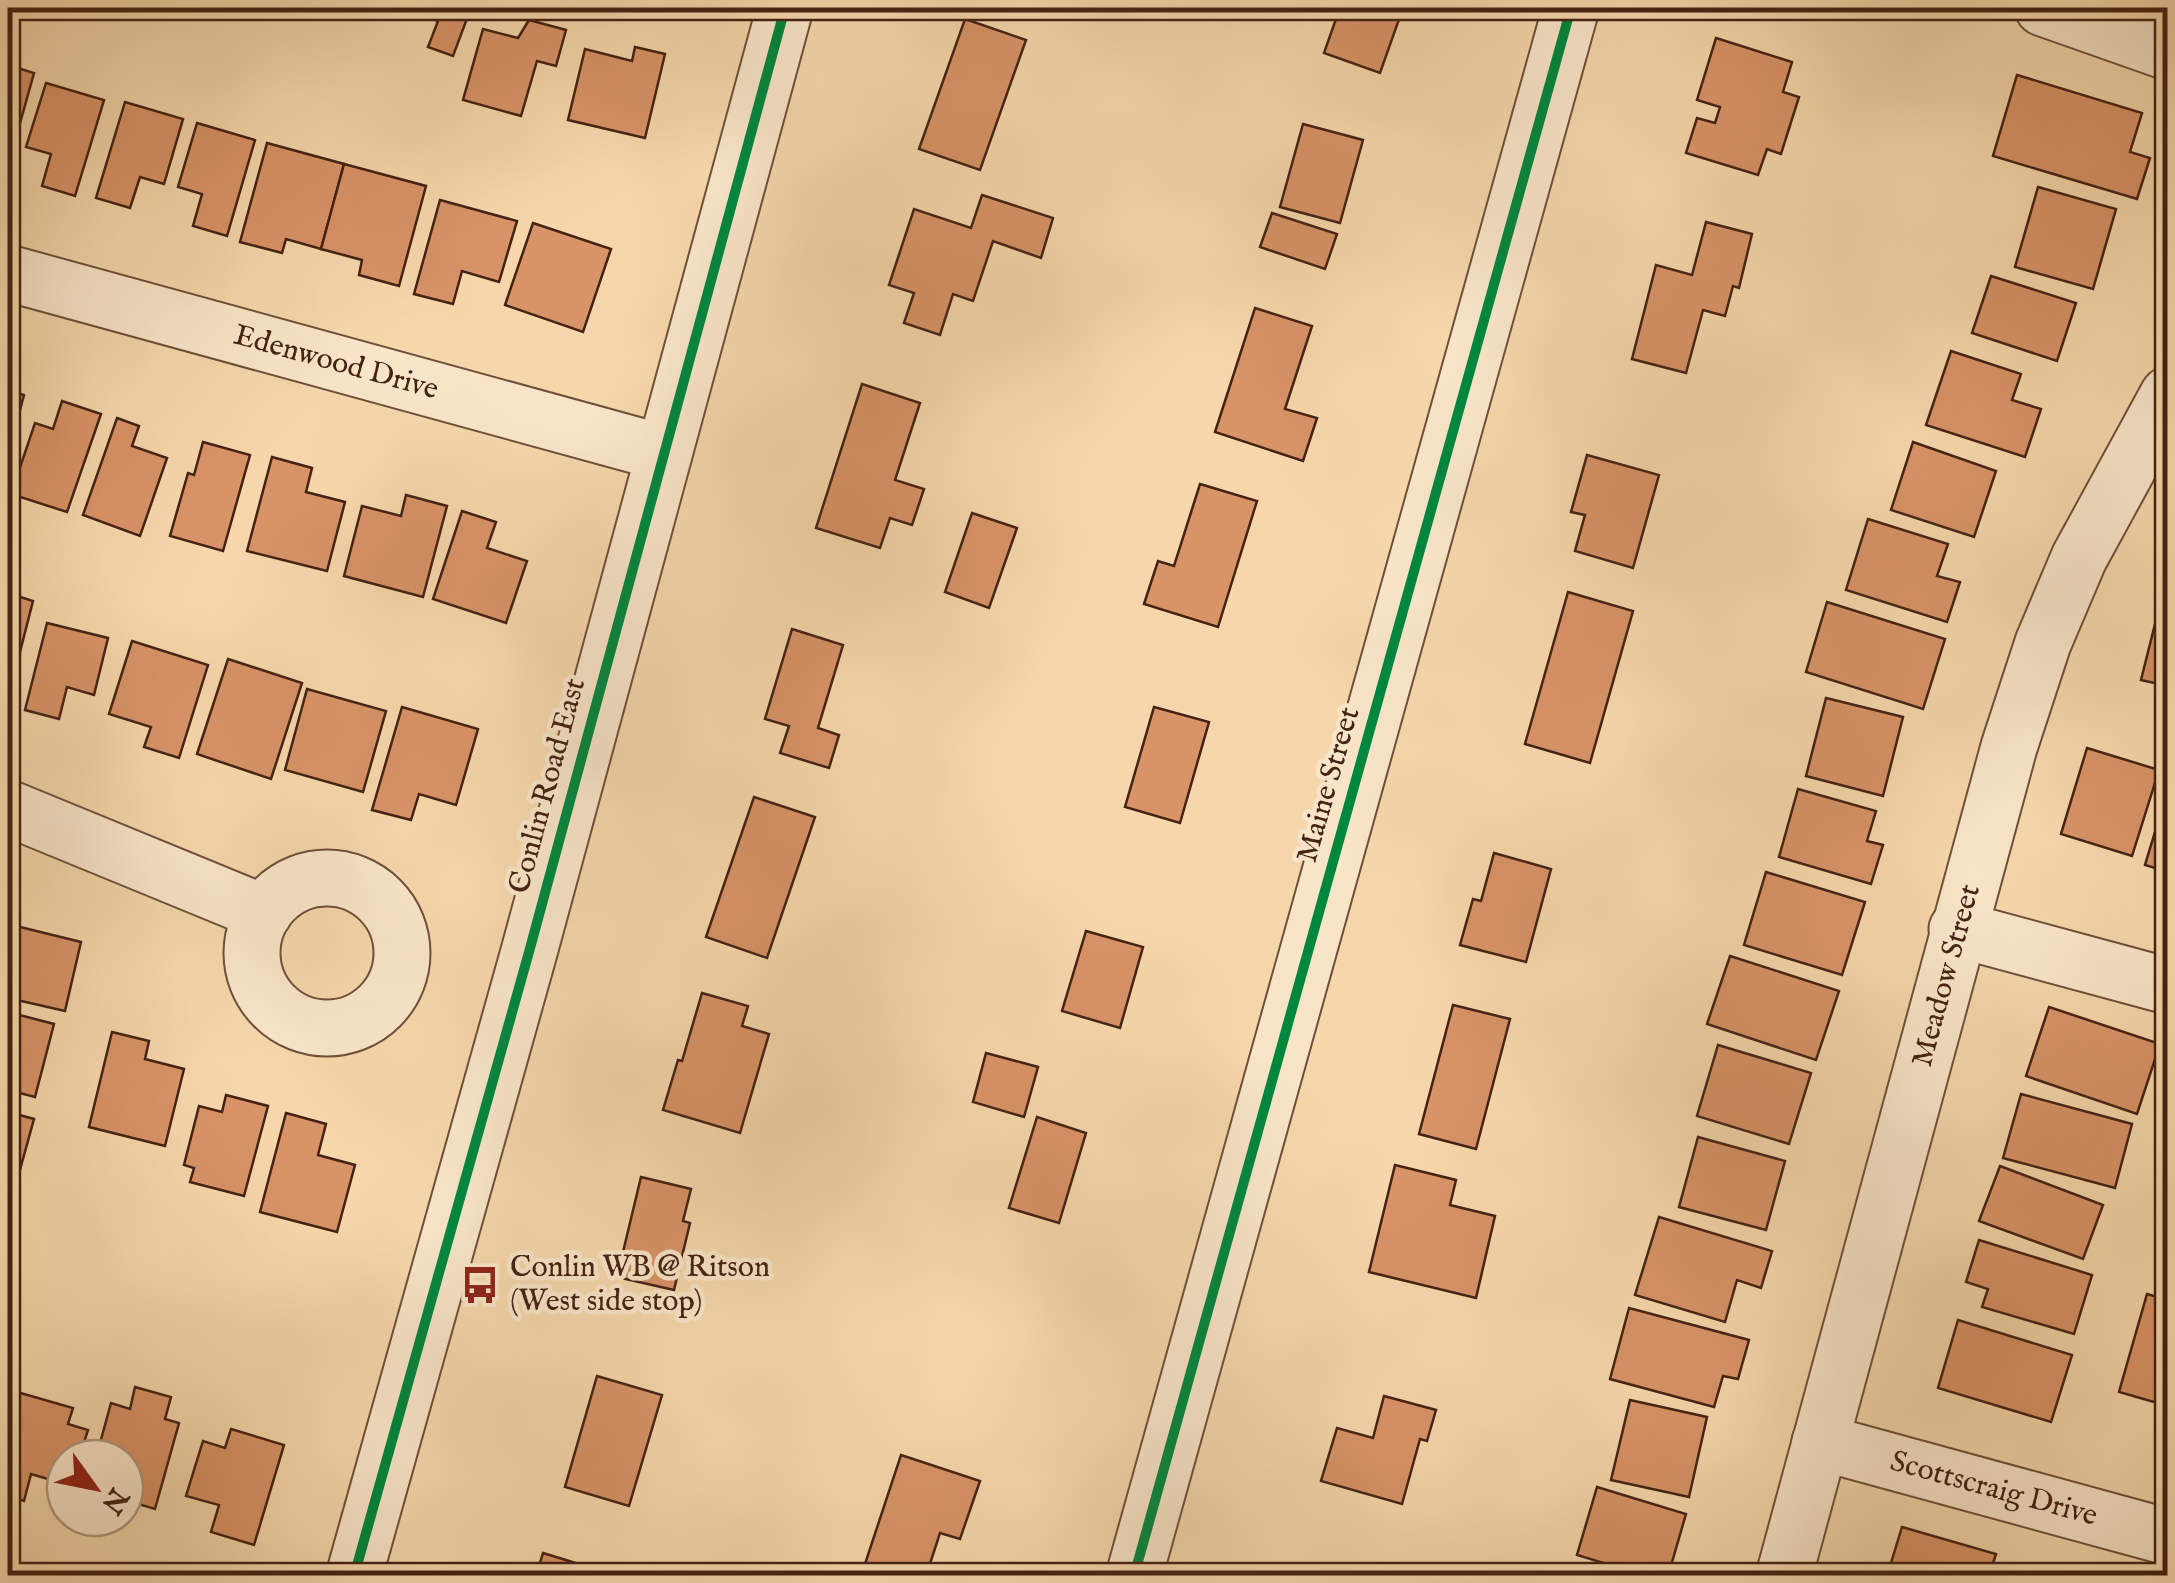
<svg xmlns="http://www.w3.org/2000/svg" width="2175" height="1583" font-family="'IM FELL English',serif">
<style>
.building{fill:#d89367;stroke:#442214;stroke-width:2.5}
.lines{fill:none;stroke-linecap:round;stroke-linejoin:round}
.minor-casing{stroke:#704f3a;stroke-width:59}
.minor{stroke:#f8e5c8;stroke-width:55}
.cycleway-casing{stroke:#f8e5c8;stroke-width:16}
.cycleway{stroke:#00873e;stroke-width:10}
.labels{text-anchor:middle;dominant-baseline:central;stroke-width:9;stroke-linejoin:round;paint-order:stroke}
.street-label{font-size:30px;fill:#442214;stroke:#f8e5c8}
.poi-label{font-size:30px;fill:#442214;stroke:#f8e5c8;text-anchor:start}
</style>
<rect width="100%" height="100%" fill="#f5d7ab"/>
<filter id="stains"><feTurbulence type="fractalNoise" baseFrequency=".002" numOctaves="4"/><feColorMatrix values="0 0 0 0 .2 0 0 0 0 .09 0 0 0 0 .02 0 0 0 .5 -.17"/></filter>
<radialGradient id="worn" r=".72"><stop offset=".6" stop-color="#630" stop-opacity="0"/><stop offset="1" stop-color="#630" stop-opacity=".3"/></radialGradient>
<g class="building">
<path d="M401 8H471L453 56 428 47 438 21Z"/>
<path d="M1403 8 1380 73 1324 53 1336 19 1308 9Z"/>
<path d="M965 19 1026 40 980 170 919 149Z"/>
<path d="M529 20 566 30 556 66 537 61 521 116 463 100 483 29 518 38Z"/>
<path d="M1716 38 1792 62 1783 92 1799 97 1781 154 1767 149 1758 175 1686 153 1697 118 1715 123 1720 107 1697 100Z"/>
<path d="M635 47 665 54 645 138 568 120 585 49 632 61Z"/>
<path d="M8 65 34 73 17 134 8 131Z"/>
<path d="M2017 75 2142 113 2130 152 2150 158 2137 199 1993 156Z"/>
<path d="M46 83 104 100 75 196 42 186 51 154 26 147Z"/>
<path d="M125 102 183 119 164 184 140 177 130 208 96 198Z"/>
<path d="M197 123 255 140 227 236 193 226 202 194 178 187Z"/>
<path d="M1303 124 1363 140 1340 223 1280 207Z"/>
<path d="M267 143 344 164 321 249 286 239 282 253 240 242Z"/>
<path d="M344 164 426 186 399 286 359 275 362 260 321 249Z"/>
<path d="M2038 187 2116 209 2093 289 2015 267Z"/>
<path d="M982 195 1053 218 1041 258 993 241 973 301 953 294 940 335 904 323 914 293 889 285 914 209 971 228Z"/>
<path d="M440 200 517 221 499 282 462 271 453 304 414 294Z"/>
<path d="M1272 213 1337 234 1325 269 1260 247Z"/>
<path d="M1706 222 1752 234 1739 288 1733 286 1725 316 1703 310 1686 373 1632 359 1656 265 1692 275Z"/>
<path d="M533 223 611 249 583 332 505 305Z"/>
<path d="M1991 276 2076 303 2057 361 1972 333Z"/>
<path d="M1255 308 1312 326 1285 409 1317 418 1303 461 1215 432Z"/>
<path d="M1951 351 2021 374 2012 400 2041 409 2025 457 1926 425Z"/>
<path d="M862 384 920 403 895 480 924 489 912 525 890 518 880 548 816 528Z"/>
<path d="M8 390 24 395 8 454Z"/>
<path d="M62 401 101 414 67 512 11 494 35 423 53 429Z"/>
<path d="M117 418 139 426 132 446 167 458 140 536 83 515Z"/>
<path d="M203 442 250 455 223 551 170 536 188 473 194 475Z"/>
<path d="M1913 442 1996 471 1974 537 1891 510Z"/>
<path d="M1587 455 1659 475 1633 568 1575 551 1585 515 1571 512Z"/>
<path d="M272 457 312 468 306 492 345 502 327 571 247 551Z"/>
<path d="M1200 484 1257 501 1218 627 1144 604 1158 561 1174 566Z"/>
<path d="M406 495 447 506 423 597 344 576 362 506 401 516Z"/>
<path d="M462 511 496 522 487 548 527 561 506 623 433 599Z"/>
<path d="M972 513 1017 528 989 608 945 592Z"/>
<path d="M1868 519 1948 544 1937 576 1960 582 1947 622 1846 590Z"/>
<path d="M1568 592 1633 611 1590 763 1525 744Z"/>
<path d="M8 593 33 601 8 699Z"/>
<path d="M1827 602 1945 639 1923 709 1806 672Z"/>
<path d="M2158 612 2168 614V686L2141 680Z"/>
<path d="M47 623 108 638 94 695 67 687 59 719 25 710Z"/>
<path d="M792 629 843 645 818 728 839 735 829 768 780 753 789 726 765 719Z"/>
<path d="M132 641 208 665 179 758 144 747 151 727 109 714Z"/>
<path d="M228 659 302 683 271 779 197 754Z"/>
<path d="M307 689 386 711 363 792 285 770Z"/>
<path d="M1826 698 1903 717 1883 796 1806 776Z"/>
<path d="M402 707 478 729 456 805 419 794 411 820 372 810Z"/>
<path d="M1154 707 1209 722 1180 823 1125 807Z"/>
<path d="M2087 748 2159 770 2132 856 2061 834Z"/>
<path d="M1798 789 1876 811 1867 841 1883 845 1871 884 1779 857Z"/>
<path d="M2168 789V872L2145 865Z"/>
<path d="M754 797 815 817 767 958 706 937Z"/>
<path d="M1494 853 1551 869 1526 962 1460 945 1473 899 1481 901Z"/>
<path d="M1766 872 1865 902 1842 975 1744 945Z"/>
<path d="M8 924 81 942 65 1011 8 998Z"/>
<path d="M1086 931 1143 947 1120 1028 1062 1011Z"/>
<path d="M1730 956 1839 991 1816 1060 1707 1024Z"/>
<path d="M702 993 748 1006 742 1026 769 1034 740 1133 663 1110 678 1060 682 1061Z"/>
<path d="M1453 1005 1510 1019 1476 1149 1419 1134Z"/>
<path d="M2049 1007 2160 1044 2137 1114 2026 1076Z"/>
<path d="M8 1012 54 1024 35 1097 8 1090Z"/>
<path d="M112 1032 149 1041 145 1059 184 1069 165 1146 89 1127Z"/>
<path d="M1718 1045 1811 1073 1789 1144 1697 1116Z"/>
<path d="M986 1053 1038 1067 1024 1117 973 1102Z"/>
<path d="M2021 1094 2132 1124 2115 1188 2003 1158Z"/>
<path d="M226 1095 268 1106 244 1196 190 1182 194 1168 184 1165 199 1106 222 1112Z"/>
<path d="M8 1112 34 1119 15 1188 8 1186Z"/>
<path d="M286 1113 326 1124 318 1155 355 1165 337 1232 260 1212Z"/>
<path d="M1037 1117 1086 1133 1059 1223 1009 1208Z"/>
<path d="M1698 1137 1785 1161 1766 1230 1679 1207Z"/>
<path d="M1395 1165 1456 1180 1450 1205 1495 1216 1476 1298 1369 1272Z"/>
<path d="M2000 1166 2103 1205 2083 1259 1979 1221Z"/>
<path d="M641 1177 691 1189 683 1221 690 1223 674 1290 617 1277Z"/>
<path d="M1659 1217 1772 1251 1761 1288 1737 1280 1725 1322 1635 1295Z"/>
<path d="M1979 1240 2092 1275 2074 1334 1982 1307 1988 1289 1966 1282Z"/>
<path d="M2147 1294 2168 1300V1406L2119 1392Z"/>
<path d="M1629 1308 1749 1340 1738 1379 1723 1376 1714 1407 1610 1379Z"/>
<path d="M1958 1320 2072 1355 2051 1422 1938 1388Z"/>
<path d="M597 1376 662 1395 629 1506 565 1487Z"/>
<path d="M135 1387 171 1397 165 1419 179 1423 155 1509 125 1500V1458H96L111 1403 130 1409Z"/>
<path d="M10 1390 73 1408 68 1424 88 1430 79 1458H65V1484L31 1474 24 1501 8 1496Z"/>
<path d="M1384 1396 1436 1410 1427 1441 1420 1439 1402 1504 1321 1481 1337 1428 1373 1438Z"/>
<path d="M1630 1400 1707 1417 1689 1497 1611 1480Z"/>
<path d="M231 1429 284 1445 254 1545 211 1532 219 1505 186 1496 203 1441 225 1448Z"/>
<path d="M901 1455 980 1481 960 1539 940 1533 926 1576H861Z"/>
<path d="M1597 1487 1686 1514 1668 1576H1646L1577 1555Z"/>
<path d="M1902 1527 1996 1554 1989 1576H1887Z"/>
<path d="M543 1553 618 1576H536Z"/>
</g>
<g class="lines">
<g class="minor-casing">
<g id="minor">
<path d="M2043 8 2168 52"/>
<path id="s1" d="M8 273 664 453"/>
<path d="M8 808 264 913"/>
<circle cx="327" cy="953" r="75"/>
<path d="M1957 929 2168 986"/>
<path id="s2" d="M1820 1442 2168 1537"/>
<path d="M354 1576 529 952 785 8"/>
<path d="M1134 1576 1571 8"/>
<path id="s3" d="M1784 1576 2009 747 2043 643 2079 558 2168 395"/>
</g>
</g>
<use href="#minor" class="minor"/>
<g class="cycleway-casing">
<g id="cycleway">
<path d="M354 1576 529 952 785 8"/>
<path d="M1134 1576 1571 8"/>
</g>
</g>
<use href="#cycleway" class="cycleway"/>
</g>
<defs>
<g id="bus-bare" transform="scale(3)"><path d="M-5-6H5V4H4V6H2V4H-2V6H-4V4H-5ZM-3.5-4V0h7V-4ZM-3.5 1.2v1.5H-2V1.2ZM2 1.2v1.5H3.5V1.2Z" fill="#8f2418" stroke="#f8e5c8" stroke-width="2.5" paint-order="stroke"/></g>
</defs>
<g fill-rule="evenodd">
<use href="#bus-bare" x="480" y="1285"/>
</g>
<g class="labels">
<g class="street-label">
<text stroke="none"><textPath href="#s1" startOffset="340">Edenwood Drive</textPath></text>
<text transform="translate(1329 785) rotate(-74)">Maine Street</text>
<text transform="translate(548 786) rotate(-75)">Conlin Road East</text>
<text stroke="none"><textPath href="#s3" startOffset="622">Meadow Street</textPath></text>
<text stroke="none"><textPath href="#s2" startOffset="180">Scottscraig Drive</textPath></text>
</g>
<g class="poi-label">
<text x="510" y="1268">Conlin WB @ Ritson<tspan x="510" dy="34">(West side stop)</tspan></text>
</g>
</g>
<rect width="2175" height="1583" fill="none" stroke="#f5d7ab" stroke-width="40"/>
<rect x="10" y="10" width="2155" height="1563" fill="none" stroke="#442214" stroke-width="5"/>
<rect x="20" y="20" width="2135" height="1543" fill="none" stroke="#442214" stroke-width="2.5"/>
<g transform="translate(95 1488) rotate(123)"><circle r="48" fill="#f8e5c8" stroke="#b09780" stroke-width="2.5"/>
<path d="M0-8L18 38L0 25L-18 38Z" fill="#8f2418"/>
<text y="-15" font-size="28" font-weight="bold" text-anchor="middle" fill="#442214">N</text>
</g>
<rect width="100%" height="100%" filter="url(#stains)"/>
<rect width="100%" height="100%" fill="url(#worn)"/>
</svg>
